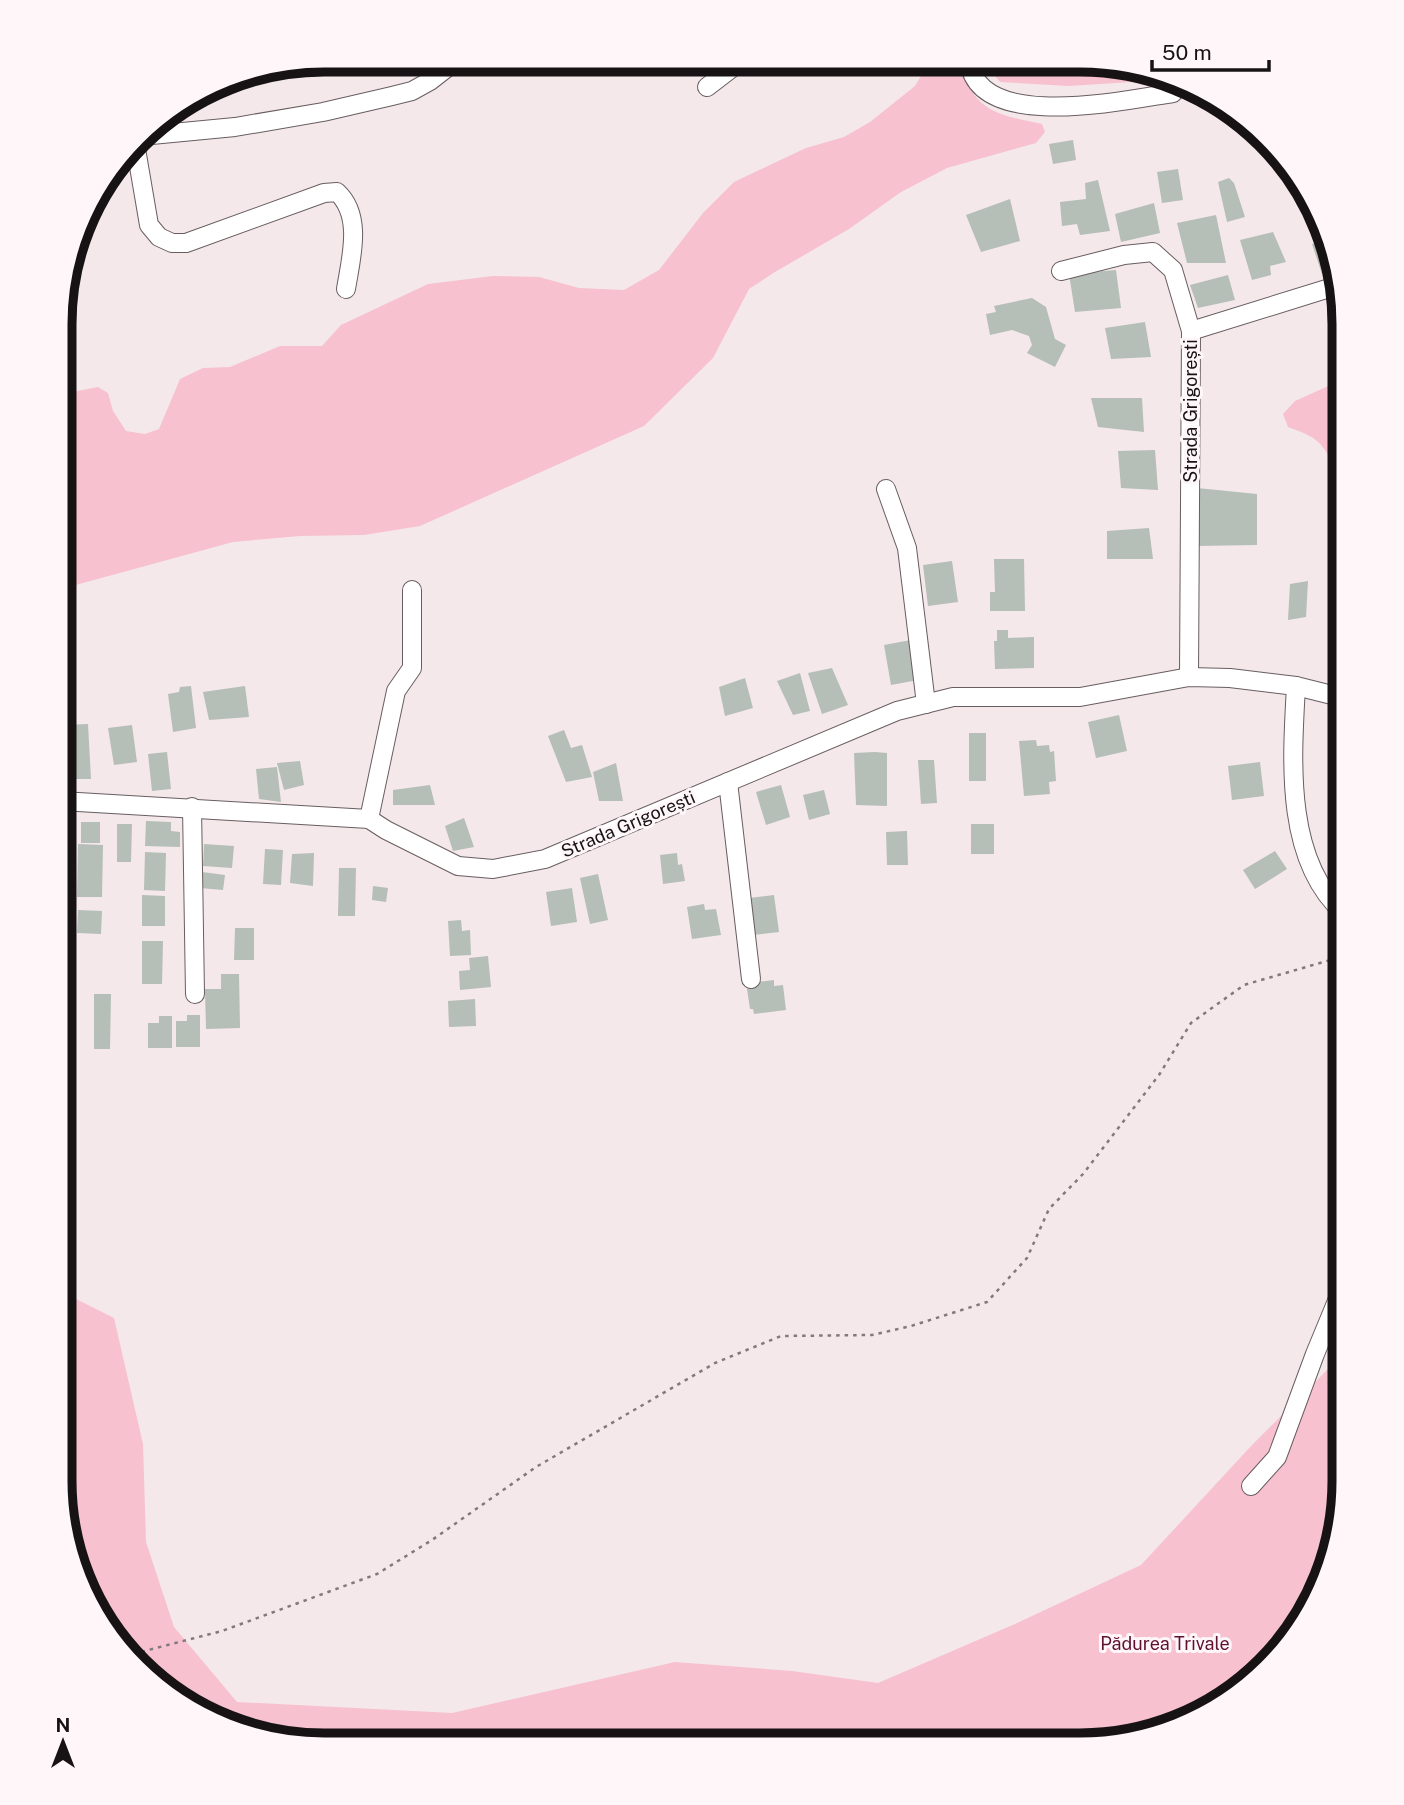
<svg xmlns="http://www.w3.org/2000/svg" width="1404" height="1805" font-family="'Public Sans',sans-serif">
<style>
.green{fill:#f7c1cf}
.building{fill:#b5beb7}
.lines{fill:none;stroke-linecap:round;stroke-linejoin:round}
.minor-casing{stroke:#685d60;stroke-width:20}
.path{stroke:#81797b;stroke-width:2.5;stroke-dasharray:3.5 5;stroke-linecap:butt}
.minor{stroke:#fff;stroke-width:18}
.labels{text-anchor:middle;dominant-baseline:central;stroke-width:6;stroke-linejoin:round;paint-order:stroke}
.street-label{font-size:18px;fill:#171314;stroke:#fef6f8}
.park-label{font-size:18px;fill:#5f1130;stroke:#fef6f8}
.rim{fill:none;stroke:#171314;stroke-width:9}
</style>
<rect width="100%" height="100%" fill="#f4e8eb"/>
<g class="green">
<path d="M930 61H959C974 112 995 114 1042 124L1045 132 1036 143 947 168 901 192 849 229 775 272 749 289 713 358 644 426 420 526 364 535 300 536 233 542 61 589 62 394 98 387 108 393 113 411 126 431 145 434 159 429 180 379 203 368 230 367 280 346H322L341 325 428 284 493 276 539 277 579 288 624 290 659 270 703 213 734 182 806 148 844 137 870 122 915 86Z"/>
<path d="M990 61 1115 62 1179 79 1069 86 1000 82 987 66Z"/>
<path d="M1344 379V468L1333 465C1322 440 1313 436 1288 427L1283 414 1295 401Z"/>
<path d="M60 1291 114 1318 143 1444 146 1542 174 1627 237 1702 452 1713 675 1662 792 1671 878 1683 1015 1624 1141 1565 1252 1445 1331 1366 1344 1341V1499L1330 1567 1300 1628 1255 1680 1197 1718 1081 1745 290 1743 177 1701 125 1655 87 1598 60 1482Z"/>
</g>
<g class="building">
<path d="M1073 140 1076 160 1053 164 1049 144Z"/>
<path d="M1178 169 1183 200 1162 203 1157 172Z"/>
<path d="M1229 178 1234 183 1245 217 1227 222 1218 182Z"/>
<path d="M1098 180 1110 231 1080 235 1077 224 1062 226 1060 202 1086 199 1085 183Z"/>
<path d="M1010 199 1020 241 981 252 966 215Z"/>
<path d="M1154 203 1160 233 1121 242 1115 214Z"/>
<path d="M1216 215 1226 263H1187L1177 223Z"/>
<path d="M1273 232 1286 262 1270 266 1271 275 1252 280 1240 240Z"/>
<path d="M1325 240 1332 271 1322 274 1312 244Z"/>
<path d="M1116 270 1121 308 1075 312 1069 274Z"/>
<path d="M1228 275 1235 300 1198 308 1190 285Z"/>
<path d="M1032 298 1046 307 1055 339 1066 345 1055 367 1027 353 1032 345 1029 336 1012 330 990 335 986 314 996 312 994 306Z"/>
<path d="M1342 313 1344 343 1341 344 1332 316Z"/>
<path d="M1145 322 1151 357 1111 359 1105 328Z"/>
<path d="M1091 398H1142L1144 432 1098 427Z"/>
<path d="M1155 450 1158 490 1121 488 1118 451Z"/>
<path d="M1197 488 1257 494V545L1197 546Z"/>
<path d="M1149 528 1153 559H1107V531Z"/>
<path d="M1344 555V590H1332L1330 556Z"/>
<path d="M994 559H1024L1025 611H990V592H995Z"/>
<path d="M952 561 958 602 928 606 923 565Z"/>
<path d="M1308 581 1306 617 1288 620 1290 584Z"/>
<path d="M997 630H1008V638L1034 637V668L995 669 994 641H997Z"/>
<path d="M911 640 918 680 891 685 884 645Z"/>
<path d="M832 668 848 705 822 714 808 673Z"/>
<path d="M800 673 810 711 793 715 777 681Z"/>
<path d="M745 678 753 708 725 716 719 687Z"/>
<path d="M191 686 196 728 173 732 168 694 179 692 180 687Z"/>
<path d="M245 686 249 717 209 720 203 692Z"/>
<path d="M1119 715 1127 751 1096 758 1088 722Z"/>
<path d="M88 724 91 779H69L66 725Z"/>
<path d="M132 725 137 762 114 765 108 728Z"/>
<path d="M564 730 571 748 582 745 592 777 566 782 548 736Z"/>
<rect x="969" y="733" width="17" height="48"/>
<path d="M1036 740 1037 746 1049 745 1050 752 1054 751 1056 781 1049 782 1050 794 1024 796 1019 741Z"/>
<path d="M167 752 171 789 152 791 148 754Z"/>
<path d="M875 752 887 753V806L856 805 854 753Z"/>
<path d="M918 760H934L937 803 921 804Z"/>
<path d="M300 761 304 785 284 790 277 763Z"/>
<path d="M1260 762 1264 796 1232 800 1228 766Z"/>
<path d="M616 763 623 801H599L593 772Z"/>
<path d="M277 767 281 802 259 799 256 769Z"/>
<path d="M430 785 435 805H393V790Z"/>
<path d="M781 785 790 817 766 825 756 792Z"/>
<path d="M824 790 830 814 809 820 803 795Z"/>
<path d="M464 818 474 847 453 851 445 826Z"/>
<path d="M146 821 171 822V831L180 832V847L145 846Z"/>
<rect x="81" y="822" width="19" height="21"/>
<path d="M117 824H132L131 862H117Z"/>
<rect x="971" y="824" width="23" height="30"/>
<path d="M907 831 908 865H887L886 832Z"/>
<path d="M78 844 103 845 102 897H77Z"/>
<path d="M204 844 234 846 232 868 203 866Z"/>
<path d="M265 849 283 850 281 885 263 884Z"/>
<path d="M1275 851 1287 869 1255 889 1243 870Z"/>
<path d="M145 852 166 853 165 891 144 890Z"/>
<path d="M314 853 313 886 290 883 292 854Z"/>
<path d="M677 853 678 865 682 864 685 881 663 884 660 855Z"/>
<path d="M339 868H356L355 916H338Z"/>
<path d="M202 872 225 875 223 890 200 888Z"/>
<path d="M598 874 608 920 590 924 580 878Z"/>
<path d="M373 886 388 888 386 902 372 900Z"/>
<path d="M572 888 577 922 551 926 546 892Z"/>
<path d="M142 895 165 896V926H142Z"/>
<path d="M774 895 779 932 754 935 749 898Z"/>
<path d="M704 904 705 910 716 909 721 935 692 939 687 907Z"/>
<path d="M78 910 102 911 101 934 77 933Z"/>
<path d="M461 920 462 931 470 930 471 955 450 956 448 921Z"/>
<path d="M235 928H254V960H234Z"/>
<path d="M142 941H163L162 984H142Z"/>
<path d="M488 956 491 987 460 990 459 971 470 970 469 958Z"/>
<path d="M221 974H239L240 1028 206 1029 205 989H221Z"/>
<path d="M774 980V986L783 985 786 1010 754 1014 753 1009H750L747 989 750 988 749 983Z"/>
<path d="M94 994H111L110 1049H94Z"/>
<path d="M475 999 476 1026 449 1027 448 1001Z"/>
<path d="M187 1015H200V1047H176V1021H187Z"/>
<path d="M159 1016H172V1048H148V1023H159Z"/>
</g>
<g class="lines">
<g class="minor-casing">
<g id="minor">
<path d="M969 61C978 133 1126 100 1173 93"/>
<path d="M707 87 741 61"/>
<path d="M141 136 235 127 323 112 392 96 412 91 430 81 457 60"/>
<path d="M135 143 149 225 159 237 172 243H186L324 193 337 192C363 216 351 258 346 289"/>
<path d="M1061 271 1124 255 1153 252 1173 270 1191 331 1189 677"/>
<path d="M1191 331 1336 286"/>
<path d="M886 489 907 548 926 704"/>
<path d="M1296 686C1292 759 1284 860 1344 913"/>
<path d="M728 782 751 979"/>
<path d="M61 801 369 819 386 830 458 866 493 869 545 859 897 711 953 697H1080L1189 677 1230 678 1296 686 1344 698"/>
<path d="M192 807 195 994"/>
<path d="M369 819 396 691 412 668V590"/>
<path d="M1251 1486 1277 1457 1315 1354 1344 1284"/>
</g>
</g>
<path class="path" d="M125 1656 222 1631 377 1574 432 1540 536 1467 715 1363 781 1336 872 1335 911 1326 987 1302 1027 1258 1049 1209 1083 1174 1159 1075 1191 1023 1244 985 1344 956"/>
<use href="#minor" class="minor"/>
</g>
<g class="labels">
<g class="street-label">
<text transform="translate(1190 411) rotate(-90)">Strada Grigorești</text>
<text transform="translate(628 824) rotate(-23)">Strada Grigorești</text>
</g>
<g class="park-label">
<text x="1165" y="1643">Pădurea Trivale</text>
</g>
</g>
<path d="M0 0H1404V1805H0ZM324 72H1080A252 252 0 0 1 1332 324V1481A252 252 0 0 1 1080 1733H324A252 252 0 0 1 72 1481V324A252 252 0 0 1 324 72Z" fill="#fef6f8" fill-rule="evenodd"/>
<path class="rim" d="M324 72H1080A252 252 0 0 1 1332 324V1481A252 252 0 0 1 1080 1733H324A252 252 0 0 1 72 1481V324A252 252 0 0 1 324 72Z"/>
<g transform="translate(63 1742)" stroke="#fef6f8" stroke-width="5" paint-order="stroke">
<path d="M0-5L12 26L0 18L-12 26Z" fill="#171314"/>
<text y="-10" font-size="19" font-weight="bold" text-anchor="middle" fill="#171314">N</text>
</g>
<path d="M1152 60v10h117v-10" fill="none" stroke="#171314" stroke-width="3.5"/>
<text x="1162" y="60" font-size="21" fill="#171314" stroke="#fef6f8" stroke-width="5" paint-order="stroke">50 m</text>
</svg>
